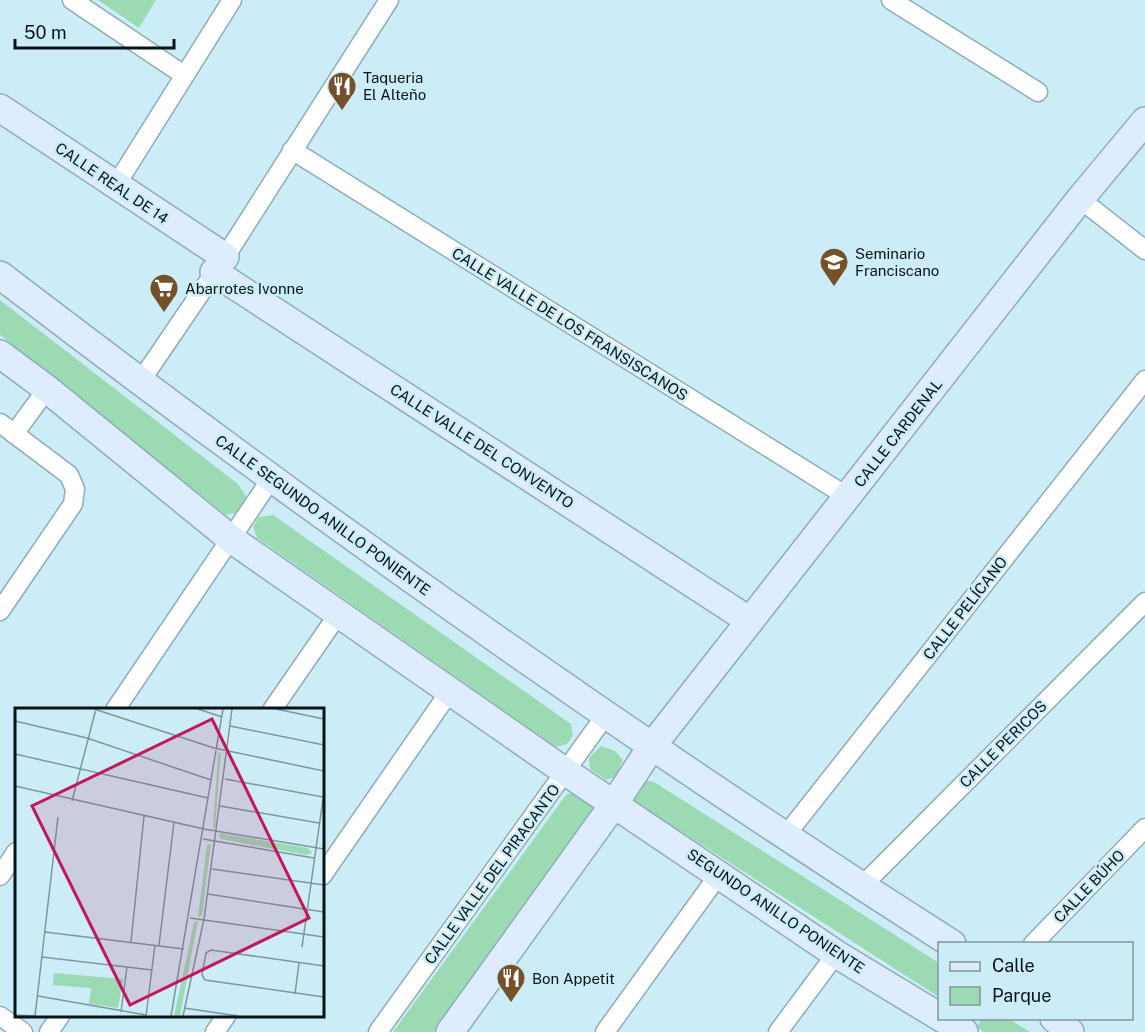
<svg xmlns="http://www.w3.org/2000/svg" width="1145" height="1032" font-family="'Public Sans',sans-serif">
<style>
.green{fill:#9cdab4}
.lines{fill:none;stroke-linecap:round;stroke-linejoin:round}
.street-casing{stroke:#8eadb6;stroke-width:21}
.secondary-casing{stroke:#8eadb6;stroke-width:30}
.street{stroke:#fff;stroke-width:18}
.secondary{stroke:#ddedfd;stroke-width:27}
.labels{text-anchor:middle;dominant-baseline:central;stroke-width:5;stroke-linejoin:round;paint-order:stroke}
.poi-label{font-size:15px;fill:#081417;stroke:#ccedf7;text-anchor:start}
.street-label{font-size:15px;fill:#081417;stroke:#ccedf7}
.inset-road{fill:none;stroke:#7e969d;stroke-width:1.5}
.view{fill:#c2185b;fill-opacity:0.15;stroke:#c2185b;stroke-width:3}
.inset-edge{fill:none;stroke:#081417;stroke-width:3}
</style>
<rect width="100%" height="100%" fill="#ccedf7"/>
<g class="green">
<path d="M98 0H156L139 28Z"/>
<path d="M0 300 238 484 247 498 240 512 226 515 0 335Z"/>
<path d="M273 515 571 724 573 735 567 744 556 747 257 538 253 527 259 517Z"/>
<path d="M601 746 615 751 623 760 615 777 606 780 590 769 589 758Z"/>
<path d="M644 780 654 782 939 963V997L641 806 633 800Z"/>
<path d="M579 791 597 803 595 815 434 1032H393L566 795Z"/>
<path d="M982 1019H1009L1030 1032H984L977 1027Z"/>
</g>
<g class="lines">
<g class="street-casing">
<g id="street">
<path d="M72 0 184 75"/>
<path d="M891 0 1038 92"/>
<path d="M292 150 848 497"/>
<path d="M116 185 232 0"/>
<path d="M1080 199 1145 250"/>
<path d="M140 382 225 257 389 0"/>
<path d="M0 423 69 475 75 489 73 504 0 611"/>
<path d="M14 434 47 389"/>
<path d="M115 710 271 479"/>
<path d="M272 710 339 613"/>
<path d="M786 835 1145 380"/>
<path d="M0 876 16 852"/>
<path d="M322 876 450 691"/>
<path d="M862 886 1145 602"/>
<path d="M1033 944 1145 828"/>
<path d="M0 1016 23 1032"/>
<path d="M49 1032 60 1016"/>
<path d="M215 1032 226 1016"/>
<path d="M378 1032 605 716"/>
<path d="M605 1032 720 873"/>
<path d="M778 1032 836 954"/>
</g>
</g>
<g class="secondary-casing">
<g id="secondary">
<path d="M0 108 225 257"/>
<path d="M214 272 750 621"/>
<path d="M0 275C308 511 625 735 952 944"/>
<path d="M0 354 47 389 231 539 566 772 836 954 940 1017"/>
<path d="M942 1018 964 1032"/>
<path d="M1054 1018 1070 1032"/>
<path d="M450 1032 614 804 652 746 1080 199 1145 121"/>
</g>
</g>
<use href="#street" class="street"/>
<use href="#secondary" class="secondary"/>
</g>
<defs>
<g id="restaurant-pin" transform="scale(1.5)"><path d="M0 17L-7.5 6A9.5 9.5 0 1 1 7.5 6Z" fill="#75512a" stroke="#ccedf7"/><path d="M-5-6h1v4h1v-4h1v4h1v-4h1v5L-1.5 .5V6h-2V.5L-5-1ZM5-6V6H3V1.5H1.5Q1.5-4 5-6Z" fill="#fff"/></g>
<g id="university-pin" transform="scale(1.5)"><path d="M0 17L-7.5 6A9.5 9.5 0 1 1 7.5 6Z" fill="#75512a" stroke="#ccedf7"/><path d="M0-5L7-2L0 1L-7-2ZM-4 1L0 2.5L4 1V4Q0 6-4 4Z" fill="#fff"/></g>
<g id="supermarket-pin" transform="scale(1.5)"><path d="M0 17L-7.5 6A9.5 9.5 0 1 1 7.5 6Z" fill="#75512a" stroke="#ccedf7"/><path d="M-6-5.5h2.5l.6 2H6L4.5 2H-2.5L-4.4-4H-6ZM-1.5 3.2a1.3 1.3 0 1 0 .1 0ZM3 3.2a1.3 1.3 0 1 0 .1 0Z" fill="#fff"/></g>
</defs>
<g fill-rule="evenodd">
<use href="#restaurant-pin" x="342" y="86"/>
<use href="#university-pin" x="834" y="262"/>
<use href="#supermarket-pin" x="164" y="288"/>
<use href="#restaurant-pin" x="511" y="978"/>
</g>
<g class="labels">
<g class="poi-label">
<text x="363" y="77">Taqueria<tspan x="363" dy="17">El Alteño</tspan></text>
<text x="855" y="253">Seminario<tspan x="855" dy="17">Franciscano</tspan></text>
<text x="185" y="288">Abarrotes Ivonne</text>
<text x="532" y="978">Bon Appetit</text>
</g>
<g class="street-label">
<text transform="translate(112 183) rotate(34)">CALLE REAL DE 14</text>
<text transform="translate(570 324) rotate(32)">CALLE VALLE DE LOS FRANSISCANOS</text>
<text transform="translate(898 433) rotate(-52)">CALLE CARDENAL</text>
<text transform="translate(482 446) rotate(33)">CALLE VALLE DEL CONVENTO</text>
<text transform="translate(323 515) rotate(36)">CALLE SEGUNDO ANILLO PONIENTE</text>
<text transform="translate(965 608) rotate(-52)">CALLE PELÍCANO</text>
<text transform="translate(1003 744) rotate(-45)">CALLE PERICOS</text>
<text transform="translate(492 874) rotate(-54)">CALLE VALLE DEL PIRACANTO</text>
<text transform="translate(1089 886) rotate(-46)">CALLE BÚHO</text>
<text transform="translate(776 911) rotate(34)">SEGUNDO ANILLO PONIENTE</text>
</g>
</g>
<g transform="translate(15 708)">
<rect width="309" height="309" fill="#ccedf7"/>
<path d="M206 44 200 119 198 120 203 46ZM204 125 293 140 297 145 291 147 205 131ZM196 136 187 207 183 209 192 137ZM183 212 165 308H159L179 215ZM39 265 108 271 103 300 74 296 76 280 38 277Z" fill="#9cdab4"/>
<path class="inset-road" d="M79 1 199 40 309 63M183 1 207 9M261 1 309 11M0 13 72 30 196 72M215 18 309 37M0 46 193 90M210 71 308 89M0 78 189 121M57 93 81 1M205 98 304 115M189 121 309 141M188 131 299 150M197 161 309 177M193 186 309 204M175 210 309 229M30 224 169 241M116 234 129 108M144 237 159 114M287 239 309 84M27 249 137 262M309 258 196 242 191 245 187 267 190 272 309 289M280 286 284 255M23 288 131 307M169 300 223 308M106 304 112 259M0 307 20 308M20 308 43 109M131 308 140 237M156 308 208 1M168 308 189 211 217 1"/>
<path class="view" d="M197 11 294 210 115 297 17 98Z"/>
<rect width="309" height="309" class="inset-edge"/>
</g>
<rect x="938" y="942" width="195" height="78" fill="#ccedf7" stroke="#7e969d" stroke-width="1.5"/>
<rect x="950" y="962" width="30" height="9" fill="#ddedfd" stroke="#7e969d" stroke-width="1.5"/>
<text x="992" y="972" font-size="18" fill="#081417">Calle</text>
<rect x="950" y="987" width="30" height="18" fill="#9cdab4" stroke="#7e969d" stroke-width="1.5"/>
<text x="992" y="1002" font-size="18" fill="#081417">Parque</text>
<path d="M15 39v9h159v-9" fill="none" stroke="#081417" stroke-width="3"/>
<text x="24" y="39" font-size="18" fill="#081417" stroke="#ccedf7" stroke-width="4.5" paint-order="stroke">50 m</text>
</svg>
